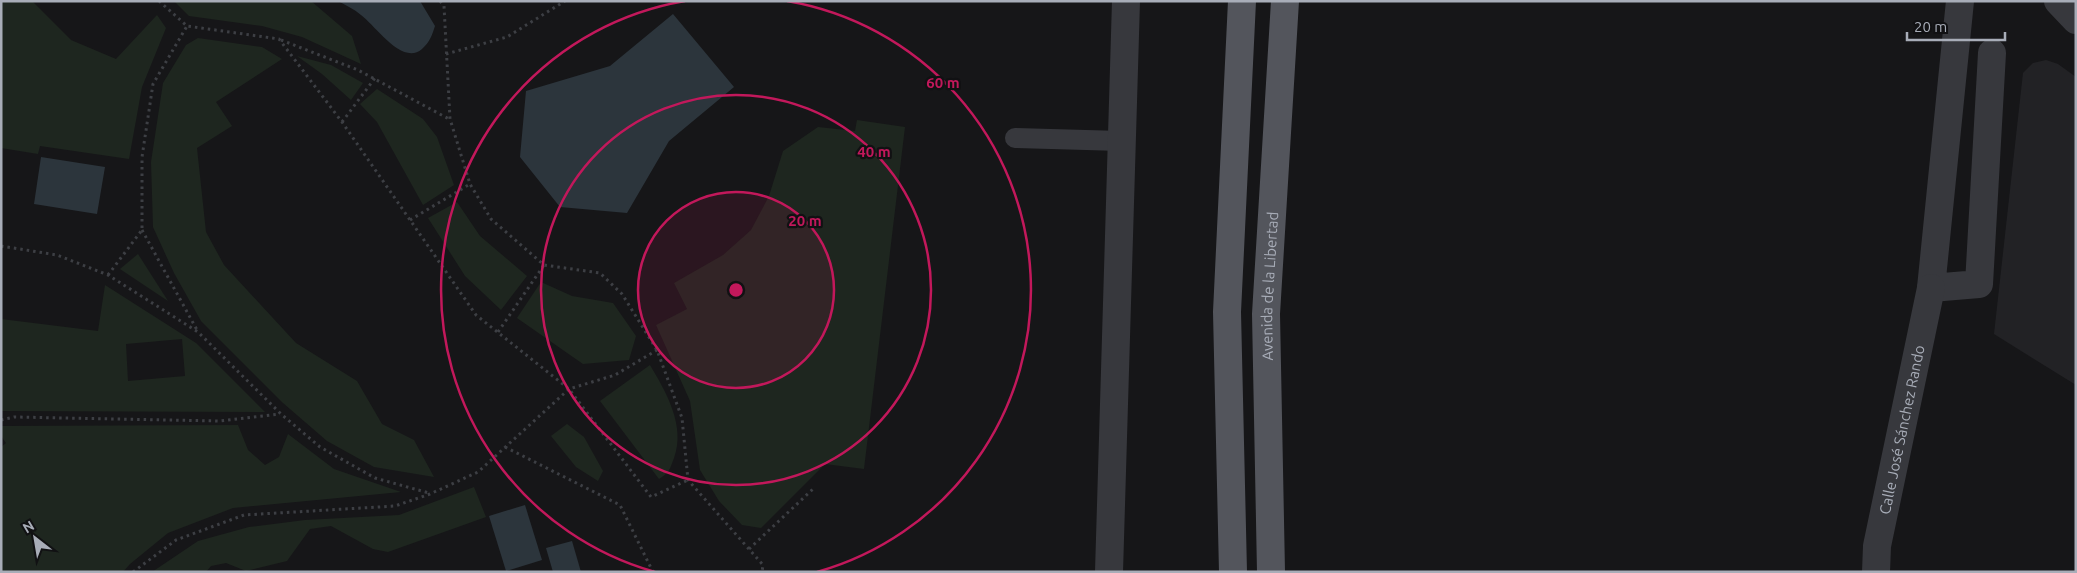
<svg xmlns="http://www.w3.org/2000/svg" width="2077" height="573" font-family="Ubuntu,sans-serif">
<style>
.built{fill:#222225}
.green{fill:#1e261f;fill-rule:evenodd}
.water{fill:#2c353c}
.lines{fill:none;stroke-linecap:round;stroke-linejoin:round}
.path{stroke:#3d3f44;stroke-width:3;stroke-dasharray:2.5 4;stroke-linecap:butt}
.service{stroke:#37383d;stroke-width:20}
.minor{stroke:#37383d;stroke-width:28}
.primary{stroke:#53555c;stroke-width:28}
.ring{fill:none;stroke:#c2185b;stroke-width:2.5}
.labels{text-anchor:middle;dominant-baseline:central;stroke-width:4.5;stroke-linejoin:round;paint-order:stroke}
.street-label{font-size:15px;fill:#a8adb8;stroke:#111113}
.centre{fill:#c2185b;stroke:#111113;stroke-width:2.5}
.ring-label{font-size:15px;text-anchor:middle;font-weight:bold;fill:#c2185b;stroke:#111113;stroke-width:4.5;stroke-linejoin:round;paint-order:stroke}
</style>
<rect width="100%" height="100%" fill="#161618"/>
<path class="built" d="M2046 60 2058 64 2076 77V385L1994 334 2023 73 2033 63Z"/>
<g class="green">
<path d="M1 1H32L71 40 116 59 157 15 166 28 142 87 129 159 40 146 38 154 1 148Z"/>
<path d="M174 1H311L352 36 361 64 302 37 262 26 189 16Z"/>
<path d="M198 38 262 47 282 59 216 102 232 126 197 148 206 232 224 265 296 343 357 381 382 424 414 440 434 477 374 467 327 441 283 403 201 321 174 273 153 227 151 162 163 83 186 45Z"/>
<path d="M297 56 331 65 363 83 351 100 322 74Z"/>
<path d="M377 89 423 119 437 137 454 185 423 205 377 122 360 104Z"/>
<path d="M857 120 905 127 864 469 825 464 761 528 742 525 719 501 700 470 690 401 656 325 687 309 674 283 723 255 751 230 769 196 783 151 818 127 855 131Z"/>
<path d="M457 202 480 236 527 276 501 310 465 276 428 218Z"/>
<path d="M138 254 168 301 120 269Z"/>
<path d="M541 282 572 296 613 303 636 336 629 360 583 364 517 318Z"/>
<path d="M105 285 196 343 265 412 1 411V319L98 331ZM182 339 185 376 128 381 126 344Z"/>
<path d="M650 365C666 392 686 426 674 458 670 469 669 473 659 479L600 401Z"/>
<path d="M567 424 584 437 603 471 598 481 576 467 551 436Z"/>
<path d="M238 425 248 450 265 465 279 457 288 434 334 469 401 492 233 508 168 533 130 564 123 572H1V447L6 443 1 436V426Z"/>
<path d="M474 487 486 517 388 552 373 549 331 526 310 529 287 561 246 571 226 563 211 566 206 572H152L198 541 249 527 305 520 399 515Z"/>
</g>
<g class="water">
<path d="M338 1H420L435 26C432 35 430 42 422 49 402 66 376 26 361 15 354 9 345 5 338 1Z"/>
<path d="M673 14 734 87 669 141 627 213 560 207 520 157 526 91 610 66Z"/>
<path d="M41 157 105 167 97 214 34 204Z"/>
<path d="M525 505 542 560 506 571 489 516Z"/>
<path d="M572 541 581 572H553L546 548Z"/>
</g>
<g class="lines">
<g class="path">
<path d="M159 1 187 26 279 39 342 122 476 315 569 389 651 497 688 480"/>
<path d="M440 1 444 6 450 119 470 184 491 219 544 265 600 273 622 294 657 350 682 418 688 480 763 565 762 572"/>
<path d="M281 40 358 70 449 119"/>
<path d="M446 54 507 37 565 1"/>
<path d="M342 122 375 78"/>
<path d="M410 220 470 184"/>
<path d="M142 230 197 330"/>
<path d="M1 246 57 255 108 275 198 332 281 414 320 447 375 478 429 493"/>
<path d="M108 275 142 230V157L153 84 187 26"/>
<path d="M498 332 544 265"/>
<path d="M1 420 14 417 219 421 280 414"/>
<path d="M505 447 620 505 653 572"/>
<path d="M749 549 813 489"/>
<path d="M133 572 176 540 244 515 395 506 430 494 478 472 569 389 615 375 657 350"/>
</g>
<path class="service" d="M1015 138 1121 141"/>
<g class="minor">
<path d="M1960 1 1931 288 1979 284 1992 53"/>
<path d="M2058 1 2076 20"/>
<path d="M1109 572 1126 1"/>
<path id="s1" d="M1876 572 1877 546 1931 288"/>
</g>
<g class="primary">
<path d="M1233 572 1227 312 1242 1"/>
<path id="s2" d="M1271 572 1266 314 1285 1"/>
</g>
</g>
<circle cx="736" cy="290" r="98" fill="#c2185b" fill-opacity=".12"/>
<g class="ring">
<circle cx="736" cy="290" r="98"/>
<circle cx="736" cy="290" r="195"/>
<path d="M655 572A293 293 0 0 1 685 1M787 1A293 293 0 0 1 817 572"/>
</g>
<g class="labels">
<g class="street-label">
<text stroke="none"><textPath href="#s2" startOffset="286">Avenida de la Libertad</textPath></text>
<text stroke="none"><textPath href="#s1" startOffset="145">Calle José Sánchez Rando</textPath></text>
</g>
</g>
<circle cx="736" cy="290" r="8" class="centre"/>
<g class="ring-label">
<text x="943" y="88">60 m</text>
<text x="874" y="157">40 m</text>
<text x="805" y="226">20 m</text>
</g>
<rect width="2077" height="573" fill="none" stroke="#a8adb8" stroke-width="5"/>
<g transform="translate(35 538) rotate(329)" stroke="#111113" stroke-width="4" paint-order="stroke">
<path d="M0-4L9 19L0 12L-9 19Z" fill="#a8adb8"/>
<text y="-8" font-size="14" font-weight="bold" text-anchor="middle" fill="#a8adb8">N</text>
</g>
<path d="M1907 32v8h98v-8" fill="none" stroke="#a8adb8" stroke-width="2.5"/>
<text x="1914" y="32" font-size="15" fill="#a8adb8" stroke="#111113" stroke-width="4" paint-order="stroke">20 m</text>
</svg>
